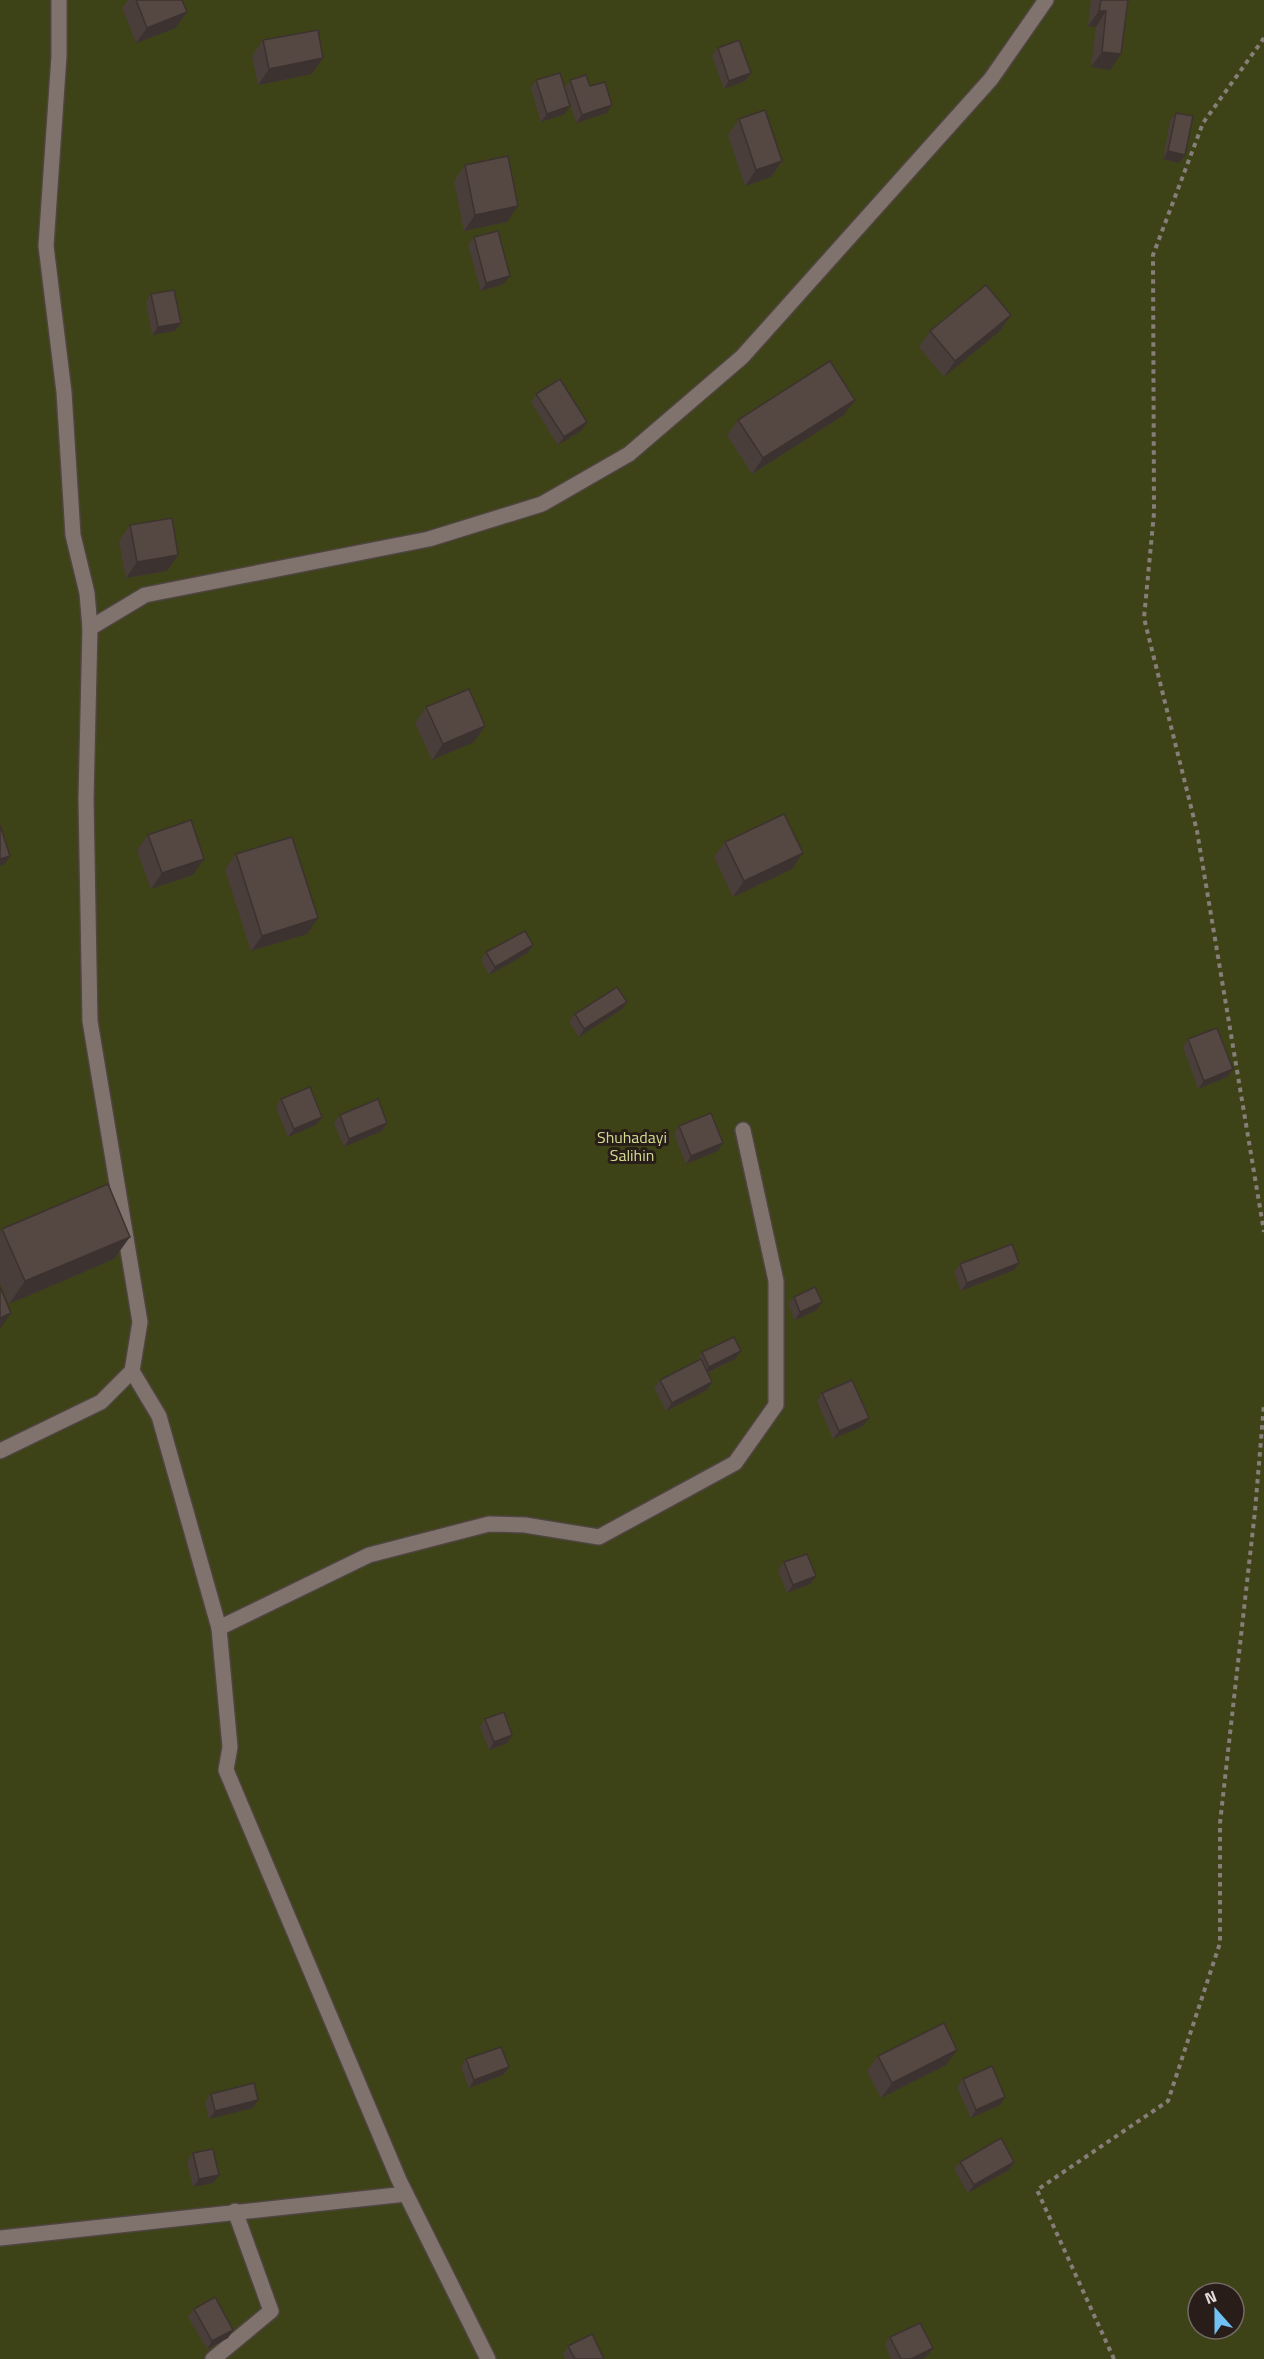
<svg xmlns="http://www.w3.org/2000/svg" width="1264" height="2359" font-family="'Titillium Web',sans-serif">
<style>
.green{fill:#3e4317;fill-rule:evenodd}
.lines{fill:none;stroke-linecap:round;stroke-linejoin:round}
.minor-casing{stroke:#4e4440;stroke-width:18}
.path{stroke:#877d79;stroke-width:4;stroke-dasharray:4.5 4.5;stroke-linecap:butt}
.minor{stroke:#80736d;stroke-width:15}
.wall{fill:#493e3a}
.shaded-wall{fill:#3c322f}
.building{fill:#554843;stroke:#3c322f;stroke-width:1.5}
.labels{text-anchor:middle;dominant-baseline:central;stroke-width:6;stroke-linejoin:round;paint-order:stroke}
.park-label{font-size:16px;fill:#d3dd91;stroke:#281d18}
</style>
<rect width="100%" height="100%" fill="#322621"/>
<path class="green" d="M0 0H1264V2359H0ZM1198 2293H1234V2329H1198Z"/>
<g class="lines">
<g class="minor-casing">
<g id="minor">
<path d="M59 0V56L46 246 64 392 73 535 87 593 90 628"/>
<path d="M132 1371 159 1416 219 1628 230 1747 226 1770 399 2180 488 2359"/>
<path d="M0 1451 101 1402 132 1371 140 1322 90 1021 86 799 90 628 145 595 429 539 542 504 629 454 742 357 991 79 1046 0"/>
<path d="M219 1628 369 1555 489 1524 525 1525 599 1537 735 1463 776 1405V1281L743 1130"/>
<path d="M0 2238 406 2194"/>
<path d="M213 2359 271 2311 235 2211"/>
</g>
</g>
<g class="path">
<path d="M1264 38 1203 123 1153 255 1154 513 1144 618 1197 831 1264 1232"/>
<path d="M1114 2359 1037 2190 1168 2101 1220 1943V1823L1255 1511 1264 1404"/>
</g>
<use href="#minor" class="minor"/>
</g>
<g class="wall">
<path d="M128 0H182L187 12 176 28 136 43 122 8Z"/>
<path d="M1091 0H1128L1110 70 1091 67 1096 27 1088 26Z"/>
<path d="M263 40 323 58 312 74 258 85 252 56Z"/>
<path d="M718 48 751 73 745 81 724 89 712 56Z"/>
<path d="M536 80 565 88 570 80 590 86 607 113 576 123 569 100 565 114 541 122 531 88Z"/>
<path d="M1176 113 1185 155 1179 163 1163 159 1170 121Z"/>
<path d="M739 119 782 161 771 177 745 186 728 135Z"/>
<path d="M465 165 507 222 464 231 454 181Z"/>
<path d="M474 237 504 284 481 291 468 245Z"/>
<path d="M151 294 181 323 175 331 152 335 146 302Z"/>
<path d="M1011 315 1000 331 944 377 919 347 930 331Z"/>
<path d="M536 394 582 430 558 445 531 402Z"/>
<path d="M844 415 752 474 727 435 738 420Z"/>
<path d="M130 525 178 555 167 571 126 578 119 541Z"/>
<path d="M426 707 474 742 432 760 415 723Z"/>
<path d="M148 835 193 875 151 889 137 850Z"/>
<path d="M725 842 803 853 792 869 733 897 714 857Z"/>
<path d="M236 854 318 918 307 934 251 951 225 870Z"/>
<path d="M533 945 528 953 489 975 481 960 486 952Z"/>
<path d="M621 1010 579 1037 569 1022 575 1014Z"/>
<path d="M1188 1039 1233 1069 1227 1077 1198 1089 1183 1047Z"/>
<path d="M281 1099 322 1117 316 1125 288 1137 276 1107Z"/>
<path d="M340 1115 387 1123 382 1131 344 1147 334 1123Z"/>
<path d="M679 1126 718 1151 686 1164 674 1134Z"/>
<path d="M2 1229 114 1259 9 1304 0 1283V1232Z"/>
<path d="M1019 1263 1014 1270 961 1291 954 1272 960 1264Z"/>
<path d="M794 1297 822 1302 817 1310 795 1320 788 1304Z"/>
<path d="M702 1352 735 1359 708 1373 707 1390 666 1411 654 1388 660 1380 697 1361V1360Z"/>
<path d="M822 1393 863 1426 833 1439 817 1401Z"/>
<path d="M784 1562 810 1584 787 1593 778 1570Z"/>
<path d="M485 1719 507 1743 489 1750 480 1727Z"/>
<path d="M957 2050 946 2065 881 2098 867 2071 878 2056Z"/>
<path d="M466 2059 509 2067 503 2075 469 2088 461 2067Z"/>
<path d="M963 2079 1000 2105 971 2118 957 2087Z"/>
<path d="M211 2094 253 2108 209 2119 205 2102Z"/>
<path d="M193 2153 219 2175 213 2183 193 2187 187 2161Z"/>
<path d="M960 2162H1014L1009 2170 968 2193 954 2169Z"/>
<path d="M194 2309 228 2338 207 2349 188 2317Z"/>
<path d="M890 2337 927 2356 922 2359H891L885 2345Z"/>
<path d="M568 2346 604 2359H565L563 2354Z"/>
</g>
<g class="shaded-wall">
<path d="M1099 11H1106L1096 27 1088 26Z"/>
<path d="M187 12 176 28 136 43 147 28Z"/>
<path d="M1102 52 1121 54 1110 70 1091 67Z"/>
<path d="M323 58 312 74 258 85 269 69Z"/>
<path d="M751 73 745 81 724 89 729 81Z"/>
<path d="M612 105 607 113 576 123 582 115Z"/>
<path d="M570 106 565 114 541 122 547 114Z"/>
<path d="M1168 151 1185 155 1179 163 1163 159Z"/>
<path d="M782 161 771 177 745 186 756 170Z"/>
<path d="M518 206 507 222 464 231 475 215Z"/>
<path d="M510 276 504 284 481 291 486 283Z"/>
<path d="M1011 315 1000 331 944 377 955 361Z"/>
<path d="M181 323 175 331 152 335 158 327Z"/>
<path d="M855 400 844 415 752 474 763 458Z"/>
<path d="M587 422 582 430 558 445 564 437Z"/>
<path d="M178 555 167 571 126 578 137 562Z"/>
<path d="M485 726 474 742 432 760 443 744Z"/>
<path d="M803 853 792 869 733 897 744 881Z"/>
<path d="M10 856 5 864 0 866V859Z"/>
<path d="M204 859 193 875 151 889 162 873Z"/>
<path d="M318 918 307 934 251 951 262 936Z"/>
<path d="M533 945 528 953 489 975 495 967Z"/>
<path d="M627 1002 621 1010 579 1037 584 1029Z"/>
<path d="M1233 1069 1227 1077 1198 1089 1204 1081Z"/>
<path d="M322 1117 316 1125 288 1137 294 1129Z"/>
<path d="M387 1123 382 1131 344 1147 349 1139Z"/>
<path d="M723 1143 718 1151 686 1164 691 1156Z"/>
<path d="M130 1237 114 1259 9 1304 25 1281Z"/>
<path d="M1019 1263 1014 1270 961 1291 967 1283Z"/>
<path d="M822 1302 817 1310 795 1320 800 1312Z"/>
<path d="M11 1313 0 1329V1318Z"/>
<path d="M741 1351 735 1359 704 1374 709 1367Z"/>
<path d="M712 1382 707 1390 666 1411 672 1403Z"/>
<path d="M869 1418 863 1426 833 1439 839 1431Z"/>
<path d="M816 1576 810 1584 787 1593 793 1585Z"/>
<path d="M512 1735 507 1743 489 1750 494 1742Z"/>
<path d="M957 2050 946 2065 881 2098 892 2083Z"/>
<path d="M509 2067 503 2075 469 2088 474 2080Z"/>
<path d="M1005 2097 1000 2105 971 2118 976 2110Z"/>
<path d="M258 2100 253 2108 209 2119 215 2111Z"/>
<path d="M1014 2162 1009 2170 968 2193 974 2185Z"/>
<path d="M219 2175 213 2183 193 2187 199 2179Z"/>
<path d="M233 2330 228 2338 207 2349 212 2341Z"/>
<path d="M933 2348 927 2356 922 2359H911Z"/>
</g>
<g class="building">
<path d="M136 0H182L187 12 147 28Z"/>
<path d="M1101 0H1128L1121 54 1102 52 1106 11H1099Z"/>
<path d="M318 30 323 58 269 69 263 40Z"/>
<path d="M739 40 751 73 729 81 718 48Z"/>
<path d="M560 73 570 106 547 114 536 80Z"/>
<path d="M586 75 590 86 605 82 612 105 582 115 570 80Z"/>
<path d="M765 110 782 161 756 170 739 119Z"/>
<path d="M1176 113 1193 116 1185 155 1168 151Z"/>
<path d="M508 156 518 206 475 215 465 165Z"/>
<path d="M498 231 510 276 486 283 474 237Z"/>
<path d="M986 285 1011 315 955 361 930 331Z"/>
<path d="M174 290 181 323 158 327 151 294Z"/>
<path d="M830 361 855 400 763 458 738 420Z"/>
<path d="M560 379 587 422 564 437 536 394Z"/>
<path d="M172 518 178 555 137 562 130 525Z"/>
<path d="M469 689 485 726 443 744 426 707Z"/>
<path d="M784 814 803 853 744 881 725 842Z"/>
<path d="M191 820 204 859 162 873 148 835Z"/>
<path d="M0 825 10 856 0 859Z"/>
<path d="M292 837 318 918 262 936 236 854Z"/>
<path d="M525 931 533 945 495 967 486 952Z"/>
<path d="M617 987 627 1002 584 1029 575 1014Z"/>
<path d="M1217 1028 1233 1069 1204 1081 1188 1039Z"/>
<path d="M310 1087 322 1117 294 1129 281 1099Z"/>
<path d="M378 1099 387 1123 349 1139 340 1115Z"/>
<path d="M711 1113 723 1143 691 1156 679 1126Z"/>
<path d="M108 1184 130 1237 25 1281 2 1229Z"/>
<path d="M1012 1244 1019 1263 967 1283 960 1264Z"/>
<path d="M0 1287 11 1313 0 1318Z"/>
<path d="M815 1287 822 1302 800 1312 794 1297Z"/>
<path d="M734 1337 741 1351 709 1367 702 1352Z"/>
<path d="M701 1359 712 1382 672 1403 660 1380Z"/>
<path d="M852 1380 869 1418 839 1431 822 1393Z"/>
<path d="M807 1554 816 1576 793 1585 784 1562Z"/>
<path d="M504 1712 512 1735 494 1742 485 1719Z"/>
<path d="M944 2023 957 2050 892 2083 878 2056Z"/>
<path d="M501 2047 509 2067 474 2080 466 2059Z"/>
<path d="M992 2066 1005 2097 976 2110 963 2079Z"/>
<path d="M254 2083 258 2100 215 2111 211 2094Z"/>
<path d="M1001 2138 1014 2162 974 2185 960 2162Z"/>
<path d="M213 2149 219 2175 199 2179 193 2153Z"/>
<path d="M215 2297 233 2330 212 2341 194 2309Z"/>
<path d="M920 2323 933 2348 911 2359H901L890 2337Z"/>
<path d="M592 2334 604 2359H575L568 2346Z"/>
</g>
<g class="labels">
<g class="park-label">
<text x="632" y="1137">Shuhadayi<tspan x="632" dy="18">Salihin</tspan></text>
</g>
</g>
<g transform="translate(1216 2311) rotate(339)"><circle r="28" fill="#281d18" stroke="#736965" stroke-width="1.5"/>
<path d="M0-4.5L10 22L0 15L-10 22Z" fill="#71c1f5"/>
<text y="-9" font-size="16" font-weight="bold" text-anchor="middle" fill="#e3dbd8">N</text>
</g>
</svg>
